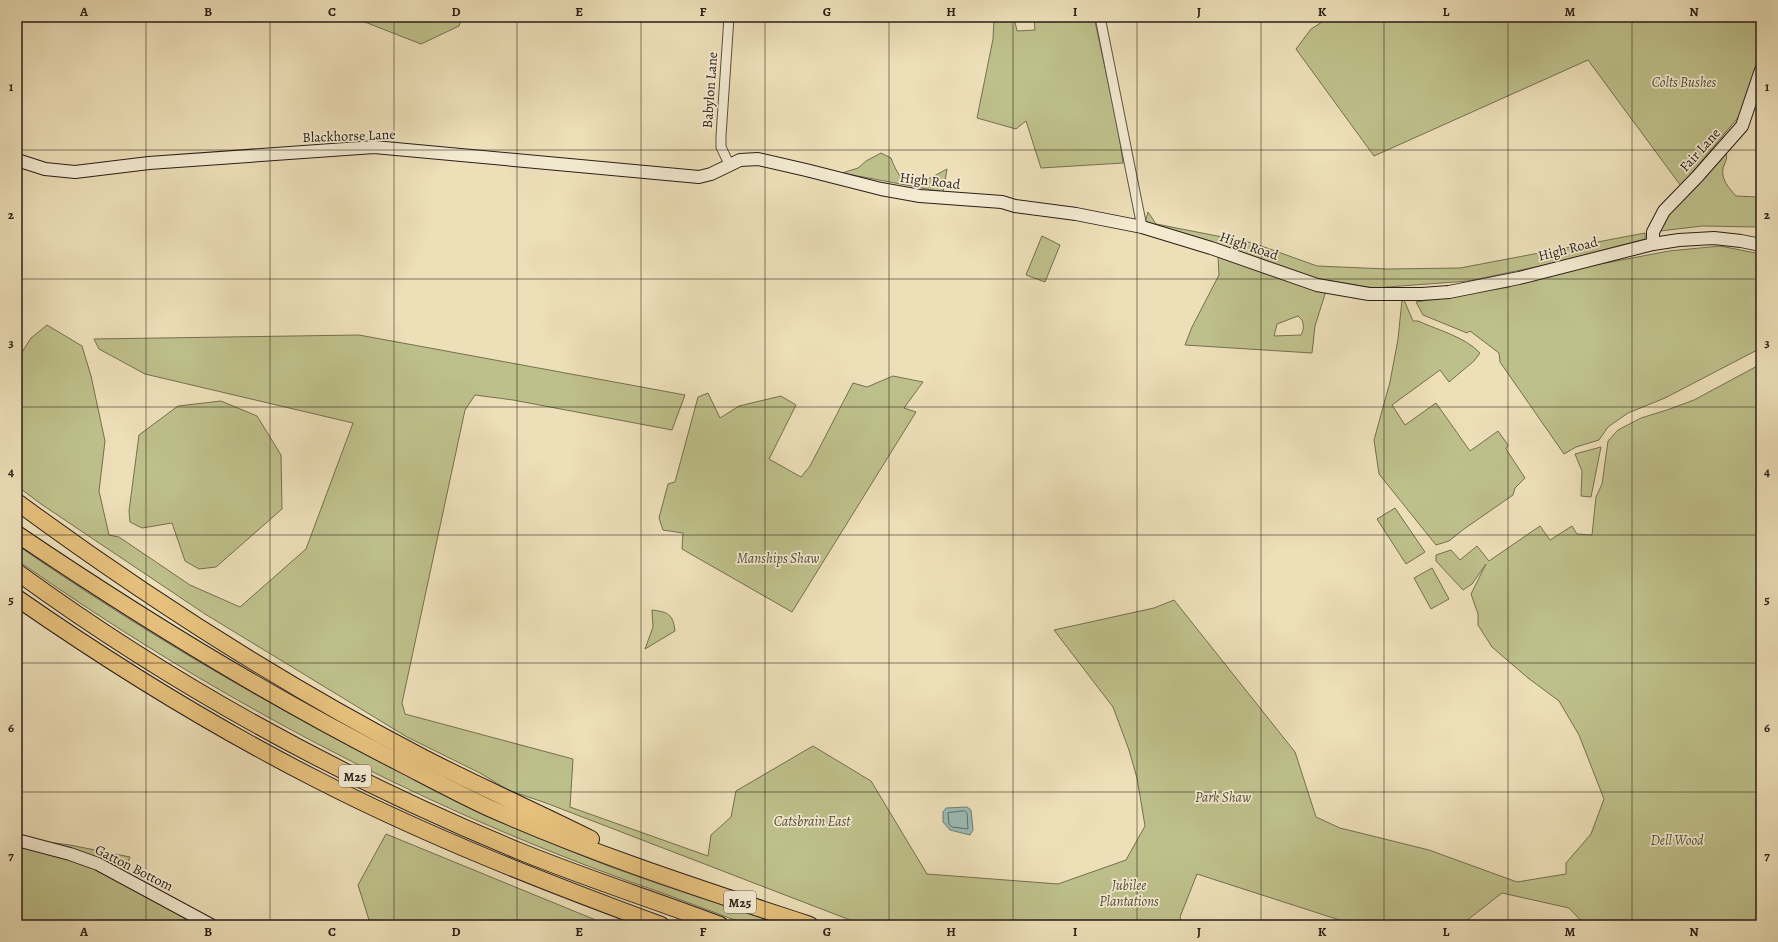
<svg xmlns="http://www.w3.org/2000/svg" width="1778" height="942" font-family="Alegreya,serif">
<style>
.green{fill:#bec08b;stroke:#746f52;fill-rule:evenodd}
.water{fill:#9bbbb6;stroke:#6d7c77}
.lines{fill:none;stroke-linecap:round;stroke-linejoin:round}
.shore{stroke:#626c67;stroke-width:1}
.street-casing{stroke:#5a4e40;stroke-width:11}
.secondary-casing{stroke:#291e18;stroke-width:14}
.highway-casing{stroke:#291e18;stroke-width:18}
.street{stroke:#f3ead1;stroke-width:9}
.secondary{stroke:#f3ead1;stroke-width:12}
.highway{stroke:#e6c07c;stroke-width:16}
.grid{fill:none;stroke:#291e18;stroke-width:1;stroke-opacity:0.55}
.labels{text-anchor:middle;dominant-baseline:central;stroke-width:3.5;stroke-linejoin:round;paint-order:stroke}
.shield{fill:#f3ead1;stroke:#665b50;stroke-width:1}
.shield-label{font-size:13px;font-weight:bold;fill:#291e18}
.park-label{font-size:14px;font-style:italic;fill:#564f3a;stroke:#f3ead1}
.street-label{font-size:14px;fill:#291e18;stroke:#f3ead1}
.neatline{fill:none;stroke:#291e18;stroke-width:1.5}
.grid-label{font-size:13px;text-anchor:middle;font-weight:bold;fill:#291e18}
</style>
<rect width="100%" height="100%" fill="#eddfb8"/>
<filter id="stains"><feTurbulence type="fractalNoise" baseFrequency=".005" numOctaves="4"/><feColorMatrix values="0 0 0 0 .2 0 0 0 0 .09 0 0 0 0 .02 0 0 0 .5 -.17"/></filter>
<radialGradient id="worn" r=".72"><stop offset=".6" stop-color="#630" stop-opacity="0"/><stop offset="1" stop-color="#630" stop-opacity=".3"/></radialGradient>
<g class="green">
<path d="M352 17H462L459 26 421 44Z"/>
<path d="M994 17H1014L1017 31 1035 30 1034 17H1094L1118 128 1123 163 1041 168 1026 121 1016 129 977 118 993 39Z"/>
<path d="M1330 17H1761V88L1760 91 1681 186 1588 60 1374 156 1296 49 1311 29Z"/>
<path d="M881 153 891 158C904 195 921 183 947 169L943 192 842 173 858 168 866 161Z"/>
<path d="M1726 153C1728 159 1725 162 1723 168 1721 180 1729 188 1736 196L1758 197 1757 227 1702 226 1660 231 1673 207Z"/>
<path d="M1148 212 1156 224 1253 243 1317 266 1387 269 1460 268 1645 233V239L1550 264 1468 281 1374 288 1320 279 1220 245 1145 223Z"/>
<path d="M1042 236 1060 245 1045 282 1026 275Z"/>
<path d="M1720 246 1761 254V348L1665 398 1628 413 1608 427 1599 440 1576 447 1564 454 1500 362 1499 353 1470 331 1467 333 1423 315 1416 302 1510 287V285L1569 270 1669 251Z"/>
<path d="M1218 256 1326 291 1315 326 1312 353 1185 345 1192 327 1219 275ZM1298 316 1302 320C1304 326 1304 329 1301 335L1274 336 1277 324Z"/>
<path d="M1402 300H1404L1413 321H1418C1438 330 1465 337 1480 353L1474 361 1449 382 1440 370 1392 405 1405 425 1436 403 1470 451 1498 431 1508 445 1506 449 1525 478 1515 488 1513 495 1464 529 1449 541 1436 545 1379 474 1374 440 1390 382 1398 339Z"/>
<path d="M47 325 82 346 91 376 105 441 99 491 109 535 119 537 190 585 240 607 306 549 353 423 145 374 99 349 94 339 359 335 685 395 672 430 513 400 475 395 465 410 402 703 405 714 573 759 570 807 708 856 711 835 731 817 736 791 813 746 871 781 927 874 1058 884 1126 860 1145 826 1137 778 1129 750 1113 707 1054 630 1154 608 1174 600 1295 752 1316 817 1340 828 1429 850 1517 882 1566 874V863L1591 834 1604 799 1579 735 1559 701 1528 678 1492 647 1478 625V614L1471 594 1486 564 1472 584 1463 590 1436 561V555L1451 550 1460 560 1477 546 1489 561 1540 526 1550 540 1572 526 1577 534 1592 535 1596 497 1602 484 1608 441 1618 430 1641 418 1667 410 1694 400 1761 364V925H1585L1569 908 1502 893 1461 925H1355L1197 874 1180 917 1183 925H863L546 803 508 790 480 773 407 737 205 614 41 504 17 486V360L31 338Z"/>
<path d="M893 376 923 382 904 408 916 412 792 612 682 549 683 533 663 530 659 518 668 484 675 482 698 397 708 393 720 418 739 406 781 396 796 405 769 459 801 477 810 466 853 383 867 387Z"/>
<path d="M221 401 257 416 281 455 282 509 216 567 199 569 185 561 172 523 142 528 130 522 129 511 139 435 178 406Z"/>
<path d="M1601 447 1591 497 1581 496 1582 471 1575 454Z"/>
<path d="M1395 508 1425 552 1406 564 1377 519Z"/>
<path d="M17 545C140 630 269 706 403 773 471 807 540 840 611 867 668 888 726 906 783 925 772 925 759 927 749 924 735 921 722 915 708 910 681 900 655 890 628 881 410 802 206 693 17 560Z"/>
<path d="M1432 568 1449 599 1431 609 1414 578Z"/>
<path d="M652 610C668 612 673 614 675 631L645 649 653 627Z"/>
<path d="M386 834 603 923 595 925H377L369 920 358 885Z"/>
<path d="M17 838 70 845 130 857 121 881 203 925H17Z"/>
</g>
<path class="water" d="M967 807 971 810 973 830 970 835 950 830 943 822V812L946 808Z"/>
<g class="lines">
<path class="shore" d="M965 811 967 813 968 829 952 827 949 824 948 813Z"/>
<g class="street-casing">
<g id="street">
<path d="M1100 17 1142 227"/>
<path d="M729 164 721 147V136L729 17"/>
</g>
</g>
<g class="secondary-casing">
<g id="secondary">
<path d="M17 160 45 169 75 172 149 163 374 147 699 177 711 174 740 160 758 159 806 170 881 189 920 196 1002 202 1015 206 1076 214 1142 227 1211 248 1317 285 1369 294H1422L1449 292 1519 278 1653 244 1679 240 1714 238 1741 241 1761 245"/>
<path d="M1653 244V232L1664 211 1697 177 1742 126 1761 70"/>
<path d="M17 840 70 854 98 864 211 925"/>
</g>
</g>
<g class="highway-casing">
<g id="highway">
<path d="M17 502C146 597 280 683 422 757 478 786 535 811 591 839"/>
<path d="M17 534C141 618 270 697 404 765 431 779 459 794 487 807 592 854 701 889 810 925"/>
<path d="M17 572C172 685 342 778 519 851 585 878 654 900 720 925"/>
<path d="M17 598C112 664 212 726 316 779 427 836 544 882 661 925"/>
</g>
</g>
<use href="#street" class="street"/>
<use href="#secondary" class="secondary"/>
<use href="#highway" class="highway"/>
</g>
<path class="grid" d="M146 17V925M270 17V925M394 17V925M517 17V925M641 17V925M765 17V925M889 17V925M1013 17V925M1137 17V925M1261 17V925M1384 17V925M1508 17V925M1632 17V925M17 150H1761M17 279H1761M17 407H1761M17 535H1761M17 663H1761M17 792H1761"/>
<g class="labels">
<g class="shield">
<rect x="339" y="765" width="32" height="22" rx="3"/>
<rect x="724" y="891" width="32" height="22" rx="3"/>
</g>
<g class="shield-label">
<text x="355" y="776">M25</text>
<text x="740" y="902">M25</text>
</g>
<g class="park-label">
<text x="1684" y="82">Colts Bushes</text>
<text x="778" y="558">Manships Shaw</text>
<text x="1223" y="797">Park Shaw</text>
<text x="812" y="821">Catsbrain East</text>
<text x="1677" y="840">Dell Wood</text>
<text x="1129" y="885">Jubilee<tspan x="1129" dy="16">Plantations</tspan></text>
</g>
<g class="street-label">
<text transform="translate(710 90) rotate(-86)">Babylon Lane</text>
<text transform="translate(349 136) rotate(-2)">Blackhorse Lane</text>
<text transform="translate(1700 150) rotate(-48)">Fair Lane</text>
<text transform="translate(930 181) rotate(7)">High Road</text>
<text transform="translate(1249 246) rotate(19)">High Road</text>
<text transform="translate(1568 249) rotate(-14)">High Road</text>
<text transform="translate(134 868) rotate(27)">Gatton Bottom</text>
</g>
</g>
<rect width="1778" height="942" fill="none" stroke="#eddfb8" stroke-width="44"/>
<rect x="22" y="22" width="1734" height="898" class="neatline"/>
<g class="grid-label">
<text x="84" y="16">A</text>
<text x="208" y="16">B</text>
<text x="332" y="16">C</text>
<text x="456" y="16">D</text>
<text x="579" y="16">E</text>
<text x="703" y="16">F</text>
<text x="827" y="16">G</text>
<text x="951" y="16">H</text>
<text x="1075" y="16">I</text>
<text x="1199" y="16">J</text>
<text x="1322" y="16">K</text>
<text x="1446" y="16">L</text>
<text x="1570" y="16">M</text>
<text x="1694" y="16">N</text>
<text x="11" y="91">1</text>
<text x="1767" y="91">1</text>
<text x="11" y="219">2</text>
<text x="1767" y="219">2</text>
<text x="11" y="347">3</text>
<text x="1767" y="347">3</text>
<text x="11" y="476">4</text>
<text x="1767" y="476">4</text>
<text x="11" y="604">5</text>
<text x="1767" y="604">5</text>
<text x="11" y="732">6</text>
<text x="1767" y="732">6</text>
<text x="11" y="860">7</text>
<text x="1767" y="860">7</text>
<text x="84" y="936">A</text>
<text x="208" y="936">B</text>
<text x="332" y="936">C</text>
<text x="456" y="936">D</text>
<text x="579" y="936">E</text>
<text x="703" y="936">F</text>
<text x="827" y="936">G</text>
<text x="951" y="936">H</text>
<text x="1075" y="936">I</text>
<text x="1199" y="936">J</text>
<text x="1322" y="936">K</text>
<text x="1446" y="936">L</text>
<text x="1570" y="936">M</text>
<text x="1694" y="936">N</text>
</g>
<rect width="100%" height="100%" filter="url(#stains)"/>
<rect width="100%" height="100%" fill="url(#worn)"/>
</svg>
